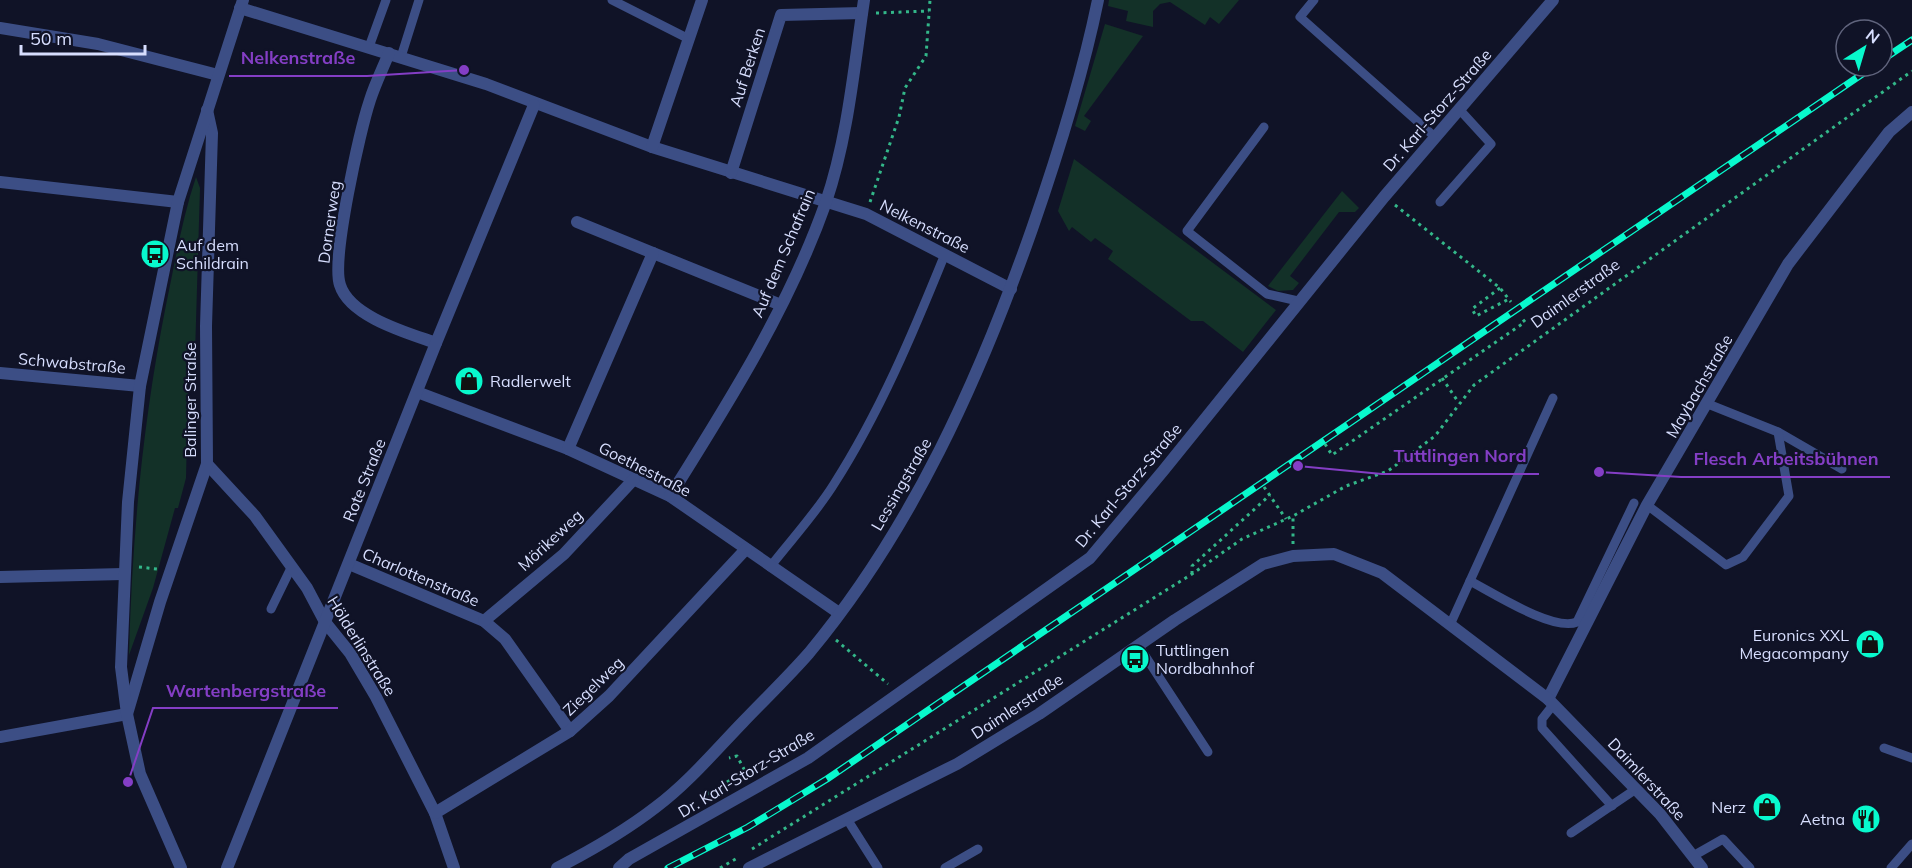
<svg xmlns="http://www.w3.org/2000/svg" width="1912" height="868" font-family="Mulish,sans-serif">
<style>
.green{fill:#133128}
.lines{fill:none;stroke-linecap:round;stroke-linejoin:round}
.path{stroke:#33b789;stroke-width:3;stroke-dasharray:3 4.5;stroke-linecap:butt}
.service{stroke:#3c4e85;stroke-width:9}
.minor{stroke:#3c4e85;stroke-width:12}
.rail-casing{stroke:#08f9cd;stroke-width:7}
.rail{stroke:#101327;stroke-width:4.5;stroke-dasharray:14;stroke-linecap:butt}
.labels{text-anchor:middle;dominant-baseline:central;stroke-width:4.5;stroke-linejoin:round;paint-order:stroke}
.street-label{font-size:16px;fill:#d7defe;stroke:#101327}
.poi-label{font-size:16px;fill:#d7defe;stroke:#101327;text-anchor:start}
.leader{fill:none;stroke:#843ec5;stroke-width:2}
.callout-dot{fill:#843ec5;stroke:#101327;stroke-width:2}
.callout-label{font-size:18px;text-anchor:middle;font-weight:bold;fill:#843ec5;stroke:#101327;stroke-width:4.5;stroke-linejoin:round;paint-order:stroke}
</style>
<rect width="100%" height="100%" fill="#101327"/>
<g class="green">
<path d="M1109 0H1239L1219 24 1210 17 1205 25 1170 2 1160 4 1153 11V27L1126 21 1128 11 1108 6Z"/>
<path d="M1105 24 1143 36 1084 116 1091 121 1085 131 1075 126Z"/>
<path d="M1074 159 1276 310 1243 352 1203 321H1191L1108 259 1113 251 1095 238 1091 242 1072 227 1069 231 1058 211Z"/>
<path d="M196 177 200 188 194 388 188 391 186 478 178 508H175L153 588 129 655C132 536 143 421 166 305 175 262 182 219 196 177Z"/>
<path d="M1342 191 1359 208 1355 212H1339L1290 276 1299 283 1293 290 1278 291 1268 286Z"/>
</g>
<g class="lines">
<g class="path">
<path d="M876 13 929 11"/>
<path d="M870 202 899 117 905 88 926 56 930 0"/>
<path d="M1395 205 1500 288 1511 302"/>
<path d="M1500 288 1472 309 1476 316 1509 299"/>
<path d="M1442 378 1459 403"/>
<path d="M1325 444 1332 455 1525 322 1521 317"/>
<path d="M1264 487 1286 519"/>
<path d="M1293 544V516"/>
<path d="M139 567 157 569"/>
<path d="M1192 574V566L1270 495"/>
<path d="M836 640 888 684"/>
<path d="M704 800 706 795 745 771 737 756 729 758"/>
<path d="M752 849 1192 574 1242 539 1293 516 1346 486 1388 471 1435 436 1474 385 1912 71"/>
<path d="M720 868 739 857"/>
</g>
<g class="service">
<path d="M612 0 689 39"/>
<path d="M1314 0 1300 17 1435 137"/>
<path d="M369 47 386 0"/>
<path d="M401 57 419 0"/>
<path d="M1264 127 1187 231 1267 294 1298 301"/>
<path d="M1440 202 1491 144 1459 109"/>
<path d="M1708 404 1778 432 1842 469"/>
<path d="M1647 505 1726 565 1743 557 1789 496 1778 432"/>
<path d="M770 567C791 540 816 513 834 484 880 412 913 333 945 254"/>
<path d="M1470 581C1493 593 1554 632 1577 622L1634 503"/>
<path d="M271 609 292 566"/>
<path d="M1450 625 1553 398"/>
<path d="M1138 645 1208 752"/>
<path d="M1553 705 1542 719V728L1612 806"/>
<path d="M1884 748 1912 758"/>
<path d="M847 819 878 868"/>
<path d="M1571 833 1636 789"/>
<path d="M1693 856 1723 839 1750 868"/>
<path d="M945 868 978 849"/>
<path d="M1891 868 1912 844"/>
</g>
<g class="minor">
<path d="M240 8 486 84 652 147 866 214 1011 289"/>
<path d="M0 28 98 44 218 75"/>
<path d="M389 53C383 68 375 84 370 100 360 130 331 259 340 285 350 317 408 333 436 343"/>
<path d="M652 147 702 0"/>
<path d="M731 173 781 15 862 13"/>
<path d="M0 182 178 202"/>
<path d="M653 253 781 305"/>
<path d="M0 373 140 386"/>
<path d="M417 392 568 449 670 496 839 613"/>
<path d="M568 449 653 253 577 222"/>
<path d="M207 464 255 516 307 588 325 622 350 653 376 697 435 813 454 868"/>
<path d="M670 496C729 402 789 307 826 202 848 137 854 67 864 0"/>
<path d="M349 564 484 621 505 639 570 731"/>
<path d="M0 577 123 574"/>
<path d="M484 621 564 554 634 479"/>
<path d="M1548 699 1647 505 1788 264 1889 132 1912 112"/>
<path d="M0 737 127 714 160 602 207 464 206 326 212 133 207 110"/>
<path d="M435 813 570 731 609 696 746 549"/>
<path d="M181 868 140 774 127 714 121 667 128 502 140 386 178 202 243 0"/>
<path d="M227 868 436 343 534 105"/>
<path d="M557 868C592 850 625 831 656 807 688 783 715 751 743 722 765 699 788 677 809 653 912 529 979 380 1032 229 1058 154 1082 78 1098 0"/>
<path d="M619 868 629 859 808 758 1090 558 1163 471 1384 197 1553 0"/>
<path d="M749 868 957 764 1039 714 1175 620 1263 564 1293 556 1334 554 1382 573 1548 699 1660 814 1702 868"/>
</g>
<g class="rail-casing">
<g id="rail">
<path d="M1882 60 1912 40"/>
<path d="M668 868 748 827 827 779 1874 66"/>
</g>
</g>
<use href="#rail" class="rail"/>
</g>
<defs>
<g id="bus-disc" transform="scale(1.5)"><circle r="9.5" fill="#08f9cd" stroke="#101327"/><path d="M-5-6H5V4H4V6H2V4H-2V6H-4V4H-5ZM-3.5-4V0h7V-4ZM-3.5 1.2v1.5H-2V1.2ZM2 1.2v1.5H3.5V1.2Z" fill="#111"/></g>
<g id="shop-disc" transform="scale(1.5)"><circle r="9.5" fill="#08f9cd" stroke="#101327"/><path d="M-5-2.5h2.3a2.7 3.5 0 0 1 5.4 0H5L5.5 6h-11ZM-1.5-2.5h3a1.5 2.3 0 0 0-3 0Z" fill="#111"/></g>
<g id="restaurant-disc" transform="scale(1.5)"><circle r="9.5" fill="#08f9cd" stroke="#101327"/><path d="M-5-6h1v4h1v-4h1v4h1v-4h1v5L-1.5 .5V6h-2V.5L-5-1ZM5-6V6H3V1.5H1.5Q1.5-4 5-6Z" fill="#111"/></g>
</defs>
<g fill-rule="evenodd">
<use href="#bus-disc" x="155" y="254"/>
<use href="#shop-disc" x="469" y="381"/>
<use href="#shop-disc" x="1870" y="644"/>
<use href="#bus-disc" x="1135" y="659"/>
<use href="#shop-disc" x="1767" y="807"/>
<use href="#restaurant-disc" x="1866" y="819"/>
</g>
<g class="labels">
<g class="street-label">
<text transform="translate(747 67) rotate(-72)">Auf Berken</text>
<text transform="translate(1437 110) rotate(-49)">Dr. Karl-Storz-Straße</text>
<text transform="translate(329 222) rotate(-82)">Dornerweg</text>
<text transform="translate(925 226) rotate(27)">Nelkenstraße</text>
<text transform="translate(783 253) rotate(-67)">Auf dem Schafrain</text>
<text transform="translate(1575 293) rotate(-36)">Daimlerstraße</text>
<text transform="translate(72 363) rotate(5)">Schwabstraße</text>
<text transform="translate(1699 386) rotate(-60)">Maybachstraße</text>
<text transform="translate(190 400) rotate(-90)">Balinger Straße</text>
<text transform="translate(645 469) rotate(27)">Goethestraße</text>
<text transform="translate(364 480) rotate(-68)">Rote Straße</text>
<text transform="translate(901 484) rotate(-60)">Lessingstraße</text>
<text transform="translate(1128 485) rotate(-50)">Dr. Karl-Storz-Straße</text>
<text transform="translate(550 540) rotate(-43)">Mörikeweg</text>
<text transform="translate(421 577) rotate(23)">Charlottenstraße</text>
<text transform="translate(362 646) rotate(58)">Hölderlinstraße</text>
<text transform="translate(593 686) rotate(-44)">Ziegelweg</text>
<text transform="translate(1017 706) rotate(-33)">Daimlerstraße</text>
<text transform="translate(746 773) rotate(-31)">Dr. Karl-Storz-Straße</text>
<text transform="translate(1647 779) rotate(47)">Daimlerstraße</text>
</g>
<g class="poi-label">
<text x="176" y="245">Auf dem<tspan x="176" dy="18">Schildrain</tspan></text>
<text x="490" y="381">Radlerwelt</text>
<text x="1849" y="635" text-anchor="end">Euronics XXL<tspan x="1849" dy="18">Megacompany</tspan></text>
<text x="1156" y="650">Tuttlingen<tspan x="1156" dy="18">Nordbahnhof</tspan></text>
<text x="1746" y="807" text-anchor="end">Nerz</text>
<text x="1845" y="819" text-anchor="end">Aetna</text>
</g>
</g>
<path class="leader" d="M464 70L367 76H229M1298 466L1382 474H1539M1599 472L1681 477H1890M128 782L153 708H338"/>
<g class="callout-dot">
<circle cx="464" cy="70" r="6"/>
<circle cx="1298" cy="466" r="6"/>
<circle cx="1599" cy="472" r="6"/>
<circle cx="128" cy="782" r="6"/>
</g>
<g class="callout-label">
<text x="298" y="64">Nelkenstraße</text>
<text x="1460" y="462">Tuttlingen Nord</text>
<text x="1786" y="465">Flesch Arbeitsbühnen</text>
<text x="246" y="697">Wartenbergstraße</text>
</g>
<g transform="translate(1864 48) rotate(37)"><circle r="28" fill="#101327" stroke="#60647d" stroke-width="1.5"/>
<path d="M0-4.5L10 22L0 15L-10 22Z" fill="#08f9cd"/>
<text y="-9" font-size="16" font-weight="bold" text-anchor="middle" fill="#d7defe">N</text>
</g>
<path d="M21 45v9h124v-9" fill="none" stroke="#d7defe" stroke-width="3"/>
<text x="30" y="45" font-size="18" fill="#d7defe" stroke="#101327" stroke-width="4.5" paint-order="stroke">50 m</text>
</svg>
